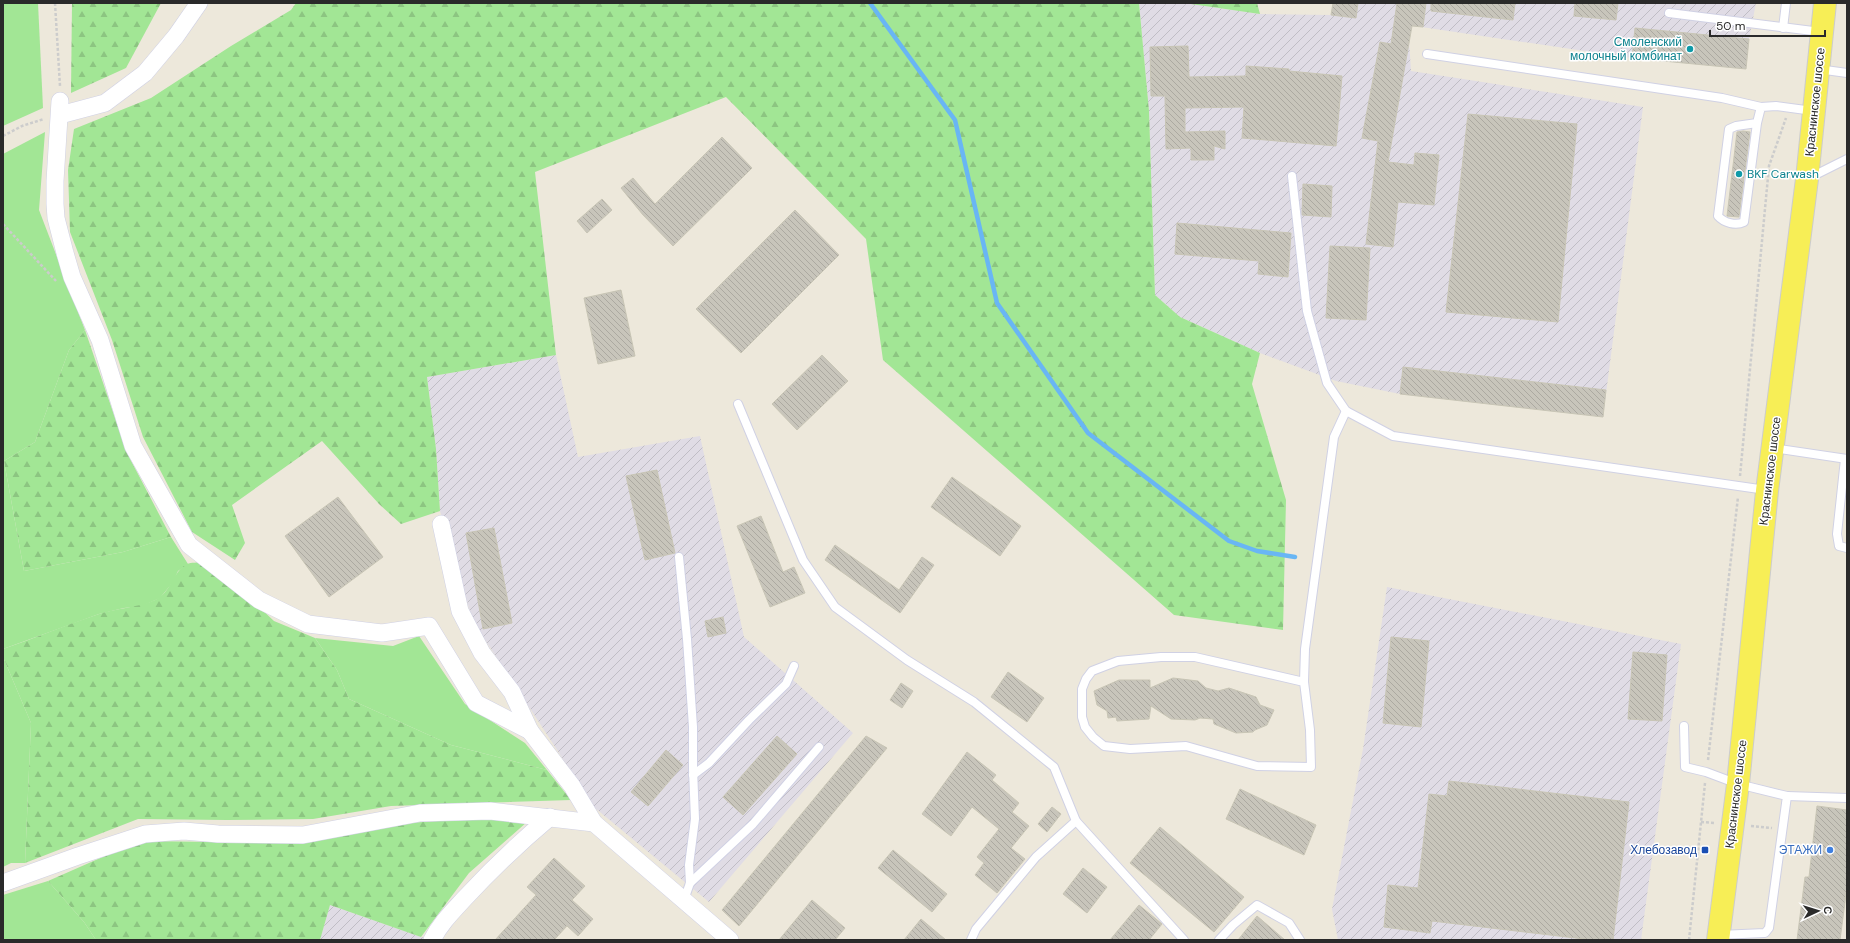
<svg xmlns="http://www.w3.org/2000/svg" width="1850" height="943" font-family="'DM Sans',sans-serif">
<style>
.industrial{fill:url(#industrial-furrows)}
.grass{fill:#a2e695}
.forest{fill:url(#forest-firs)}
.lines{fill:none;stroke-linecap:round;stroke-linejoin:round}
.stream{stroke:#69b6f4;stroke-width:4.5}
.building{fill:url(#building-back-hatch);stroke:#c8c5b5}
.service-casing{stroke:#d0d1e4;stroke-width:10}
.minor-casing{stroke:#d0d1e4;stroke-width:18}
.primary-casing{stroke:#ccc;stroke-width:24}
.path{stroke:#ccc;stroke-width:2.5;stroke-dasharray:3 2;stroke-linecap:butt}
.service{stroke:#fff;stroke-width:8}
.minor{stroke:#fff;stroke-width:17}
.primary{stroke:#f7ee56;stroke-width:22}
.culture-dot{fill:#0f9aa8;stroke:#fff;stroke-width:1.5}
.transit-dot{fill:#1a4fb4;stroke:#fff;stroke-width:1.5}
.shop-dot{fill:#3f7fe0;stroke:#fff;stroke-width:1.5}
.labels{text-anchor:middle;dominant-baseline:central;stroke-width:3;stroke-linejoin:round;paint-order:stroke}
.culture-label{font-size:12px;fill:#0d838f;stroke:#fff;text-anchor:end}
.street-label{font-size:12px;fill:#2a2a2a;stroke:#fff}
.transit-label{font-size:12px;fill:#164399;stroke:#fff;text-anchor:end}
.shop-label{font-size:12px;fill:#366cbe;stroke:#fff;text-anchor:end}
</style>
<defs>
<pattern id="industrial-furrows" width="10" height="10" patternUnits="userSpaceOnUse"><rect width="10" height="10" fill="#e0dce5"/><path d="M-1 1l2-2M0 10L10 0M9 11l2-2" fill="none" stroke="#c0bdc5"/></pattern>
<pattern id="forest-firs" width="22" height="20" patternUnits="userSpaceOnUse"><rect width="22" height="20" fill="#a2e695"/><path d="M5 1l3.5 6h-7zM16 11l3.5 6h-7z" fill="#8cc581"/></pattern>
<pattern id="building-back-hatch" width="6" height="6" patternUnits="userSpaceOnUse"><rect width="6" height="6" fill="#c8c5bb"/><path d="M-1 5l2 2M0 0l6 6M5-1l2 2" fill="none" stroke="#aca9a1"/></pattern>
</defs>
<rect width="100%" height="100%" fill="#ede8db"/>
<g class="industrial">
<path d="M1139 3H1184L1260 14 1331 15 1333 3H1756L1749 39 1746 69 1632 58 1408 25 1411 71 1643 107 1603 417 1400 394 1336 381 1260 353 1180 317 1155 295 1149 111Z"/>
<path d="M556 355 578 457 700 436 744 637 853 733 709 902 595 808 473 621 440 511 436 449 427 377Z"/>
<path d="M1387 587 1681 644 1641 940H1338L1332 909 1363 749Z"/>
<path d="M330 905 430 940H320Z"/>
</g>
<g class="grass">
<path d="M3 3H38L43 108 3 126Z"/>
<path d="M45 132 39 210 85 330 69 350 35 442 4 461 24 571 123 552 171 537 188 564 178 571 173 582 160 598 142 606 124 608 99 614 3 649V154Z"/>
<path d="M419 636 465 704 525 743 547 770 451 745 349 699 337 670 315 638 393 646Z"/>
<path d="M3 657 31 723 25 863H11L3 867Z"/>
<path d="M48 881 84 922 96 940H3V895Z"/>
</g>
<g class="forest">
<path d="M72 3H161L126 68 71 93Z"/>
<path d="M296 3H1139L1149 111 1155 295 1180 317 1260 353 1252 384 1286 500 1283 630 1174 615 883 360 866 239 726 97 535 172 556 355 427 377 436 449 440 511 401 524 379 504 322 441 232 505 245 543 235 560 192 532 143 437 112 340 70 232 68 170 74 129 151 98 231 46 291 10Z"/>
<path d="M1184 3H1257L1260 14Z"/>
<path d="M85 330 127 453 171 537 123 552 24 571 4 461 35 442 69 350Z"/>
<path d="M202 562 258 606 274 621 315 638 337 670 349 699 451 745 547 770 571 800 391 806 313 819 227 820 138 819 25 863 31 723 3 657V649C35 638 66 625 99 614 117 608 137 608 155 600 171 593 173 571 187 564 191 562 198 563 202 562Z"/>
<path d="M489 818 527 822 469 873 421 937 330 905 320 940H96L84 922 48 881 139 841 284 843 407 823Z"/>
</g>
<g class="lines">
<path class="stream" d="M870 3 955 120 997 303 1088 433 1229 541 1257 551 1295 557"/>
</g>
<g class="building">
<path d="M1333 3H1358L1356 18 1331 15Z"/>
<path d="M1397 3H1426L1423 27 1412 26 1388 162 1414 165 1415 153 1439 155 1434 205 1398 202 1393 247 1366 244 1378 141 1362 138 1380 42 1391 44Z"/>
<path d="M1431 3H1515L1513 20 1431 11Z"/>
<path d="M1575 3H1618L1616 20 1574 16Z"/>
<path d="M1635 28 1749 39 1746 69 1632 58Z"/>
<path d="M1188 46 1189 77 1246 76V66L1289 69V71L1342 76 1336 146 1242 138 1244 107 1185 108V132L1225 131V149L1214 146V160H1191V148L1166 149 1165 96H1151L1150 47Z"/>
<path d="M1468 114 1577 124 1558 322 1446 312Z"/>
<path d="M1743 131 1750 132 1739 217 1727 216 1737 132Z"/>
<path d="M722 137 752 168 673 246 643 215 621 188 633 178 655 204Z"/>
<path d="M1303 184 1332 186 1331 217 1302 215Z"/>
<path d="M602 199 612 210 587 233 577 221Z"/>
<path d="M795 210 839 255 741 353 696 309Z"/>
<path d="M1177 223 1291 233 1288 277 1258 274 1259 261 1175 254Z"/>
<path d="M1330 246 1370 248 1366 320 1326 318Z"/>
<path d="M621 290 635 356 598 364 584 298Z"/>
<path d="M822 355 848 381 797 430 772 404Z"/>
<path d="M1403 367 1606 390 1603 417 1400 394Z"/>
<path d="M657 470 675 553 645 560 626 476Z"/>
<path d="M952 477 1021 526 1000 556 931 507Z"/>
<path d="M338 497 383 557 329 597 285 536Z"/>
<path d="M761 516 783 572 794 567 805 593 770 607 737 526Z"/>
<path d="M494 528 512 623 483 629 466 533Z"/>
<path d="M835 545 899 590 922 557 934 565 900 613 825 560Z"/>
<path d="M723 617 726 633 708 637 705 621Z"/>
<path d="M1391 637 1429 641 1421 727 1383 723Z"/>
<path d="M1633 652 1667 655 1662 721 1628 719Z"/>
<path d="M1008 672 1044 698 1027 722 991 697Z"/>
<path d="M1173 678 1198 681 1206 688 1218 691 1229 688 1256 697 1260 705 1274 710 1267 725 1255 730 1253 732 1236 733 1214 724 1213 719 1200 718 1195 720 1171 719 1151 706 1149 719 1117 721 1116 717 1108 718 1107 711 1097 705 1094 691 1119 680H1150V688Z"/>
<path d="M901 683 913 691 902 708 890 700Z"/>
<path d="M777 736 797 754 743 815 723 797Z"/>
<path d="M866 736 887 748 739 926 722 910Z"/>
<path d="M666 750 683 765 648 806 631 792Z"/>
<path d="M967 752 996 775 992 780 1019 803 1012 812 1029 826 1011 848 1025 859 997 893 975 875 984 863 977 857 999 829 972 807 951 836 922 814Z"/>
<path d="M1449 781 1629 802 1613 940H1592L1432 921 1430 933 1384 927 1388 885 1418 888 1429 794 1447 796Z"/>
<path d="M1240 789 1316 825 1304 855 1226 819Z"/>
<path d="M1817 806 1847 810V887L1840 940H1797L1805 877H1809Z"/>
<path d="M1052 807 1061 814 1047 832 1038 824Z"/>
<path d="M1160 827 1244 897 1214 932 1130 863Z"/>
<path d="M893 850 947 894 932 912 878 868Z"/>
<path d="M554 858 585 886 572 900 593 919 578 936 567 926 554 940H495L536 895 527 887Z"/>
<path d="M1083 868 1107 887 1087 913 1063 894Z"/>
<path d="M812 900 845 928 835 940H779Z"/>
<path d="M1139 905 1162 924 1149 940H1110Z"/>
<path d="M1257 916 1285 940H1238Z"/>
<path d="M921 919 946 940H904Z"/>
</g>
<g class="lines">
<g class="service-casing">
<g id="service">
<path d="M1669 13 1821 32"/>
<path d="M1783 28 1786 3"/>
<path d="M1427 54 1722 98 1761 107"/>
<path d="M1818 69 1847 73"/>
<path d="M1757 123 1744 222C1736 226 1724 223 1718 216L1729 129 1736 126 1757 123 1761 107 1776 106 1813 111"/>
<path d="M1292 176 1307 311 1327 383 1346 411 1393 436 1766 490"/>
<path d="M1809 178 1847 159"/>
<path d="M738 404 803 560 835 607 907 660 974 702 1054 767 1076 821 1184 940"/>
<path d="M1773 448 1847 459"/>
<path d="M1845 459 1837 534 1839 546 1847 548"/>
<path d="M679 557 687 639 693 727V769L695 819 689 865 690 883 684 900"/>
<path d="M1304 682 1195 657H1161L1118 661 1092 671 1086 679 1082 689V717L1085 727 1093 737 1104 746 1130 749 1186 746 1257 766 1311 767 1310 730 1304 682 1305 649 1334 437 1346 411"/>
<path d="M1684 726 1685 767 1706 772 1738 784 1787 796 1769 928 1765 933 1719 935"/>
<path d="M693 775 709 763 749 720 786 684 794 666"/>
<path d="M1787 796 1847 798"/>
<path d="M690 883 753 824 819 747"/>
<path d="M971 940 976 929 1036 857 1076 821"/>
<path d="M1219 940 1233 925 1257 905 1289 923 1300 940"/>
</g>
</g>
<g class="minor-casing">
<g id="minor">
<path d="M60 101 55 181V204L56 218 65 253 72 277 100 340 133 446 189 545 259 600 308 624 382 633 429 626 476 703 530 731"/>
<path d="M60 115 105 103 145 73 176 36 199 3"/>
<path d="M441 524 460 611 482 653 512 692 530 731 572 786 594 823 730 940"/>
<path d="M3 883 78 856 145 834 184 831 218 834 303 835 420 813 490 811 594 823"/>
<path d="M432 940C440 924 452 912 464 899 491 870 519 843 550 817"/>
</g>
</g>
<g class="primary-casing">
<path id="primary" d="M1718 940 1738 784 1767 491 1807 179 1825 3"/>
</g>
<g class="path">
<path d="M55 3 60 86"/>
<path d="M3 136 22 126 44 119"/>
<path d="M3 224 56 281"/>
<path d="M1740 476 1769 166 1786 118"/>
<path d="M1708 760 1738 497"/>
<path d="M1701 822 1715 823"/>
<path d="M1751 826 1772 828"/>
<path d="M1689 940 1705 783"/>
</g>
<use href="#service" class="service"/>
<use href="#minor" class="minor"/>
<use href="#primary" class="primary"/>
</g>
<g class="culture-dot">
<circle cx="1690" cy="49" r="4"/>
<circle cx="1739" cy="174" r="4"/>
</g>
<rect class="transit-dot" x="1701" y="846" width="8" height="8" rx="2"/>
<circle class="shop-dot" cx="1830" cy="850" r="4"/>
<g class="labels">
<g class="culture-label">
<text x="1682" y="42">Смоленский<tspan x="1682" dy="14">молочный комбинат</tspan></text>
<text x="1747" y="174" text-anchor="start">BKF Carwash</text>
</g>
<g class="street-label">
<text transform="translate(1815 102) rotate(-84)">Краснинское шоссе</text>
<text transform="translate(1770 471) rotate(-83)">Краснинское шоссе</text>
<text transform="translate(1736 794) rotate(-83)">Краснинское шоссе</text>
</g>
<g class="transit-label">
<text x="1697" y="850">Хлебозавод</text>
</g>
<g class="shop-label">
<text x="1822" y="850">ЭТАЖИ</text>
</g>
</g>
<rect width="1850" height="943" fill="none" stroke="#2a2a2a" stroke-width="8"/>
<g transform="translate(1818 911) rotate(86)" stroke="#ffffff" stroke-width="3" paint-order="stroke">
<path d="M0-3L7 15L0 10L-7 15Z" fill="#2a2a2a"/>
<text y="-6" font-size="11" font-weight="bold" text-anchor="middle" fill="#2a2a2a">С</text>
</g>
<path d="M1710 30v6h115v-6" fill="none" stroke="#2a2a2a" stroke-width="2"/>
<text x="1716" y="30" font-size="12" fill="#2a2a2a" stroke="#ffffff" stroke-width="3" paint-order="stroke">50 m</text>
</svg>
